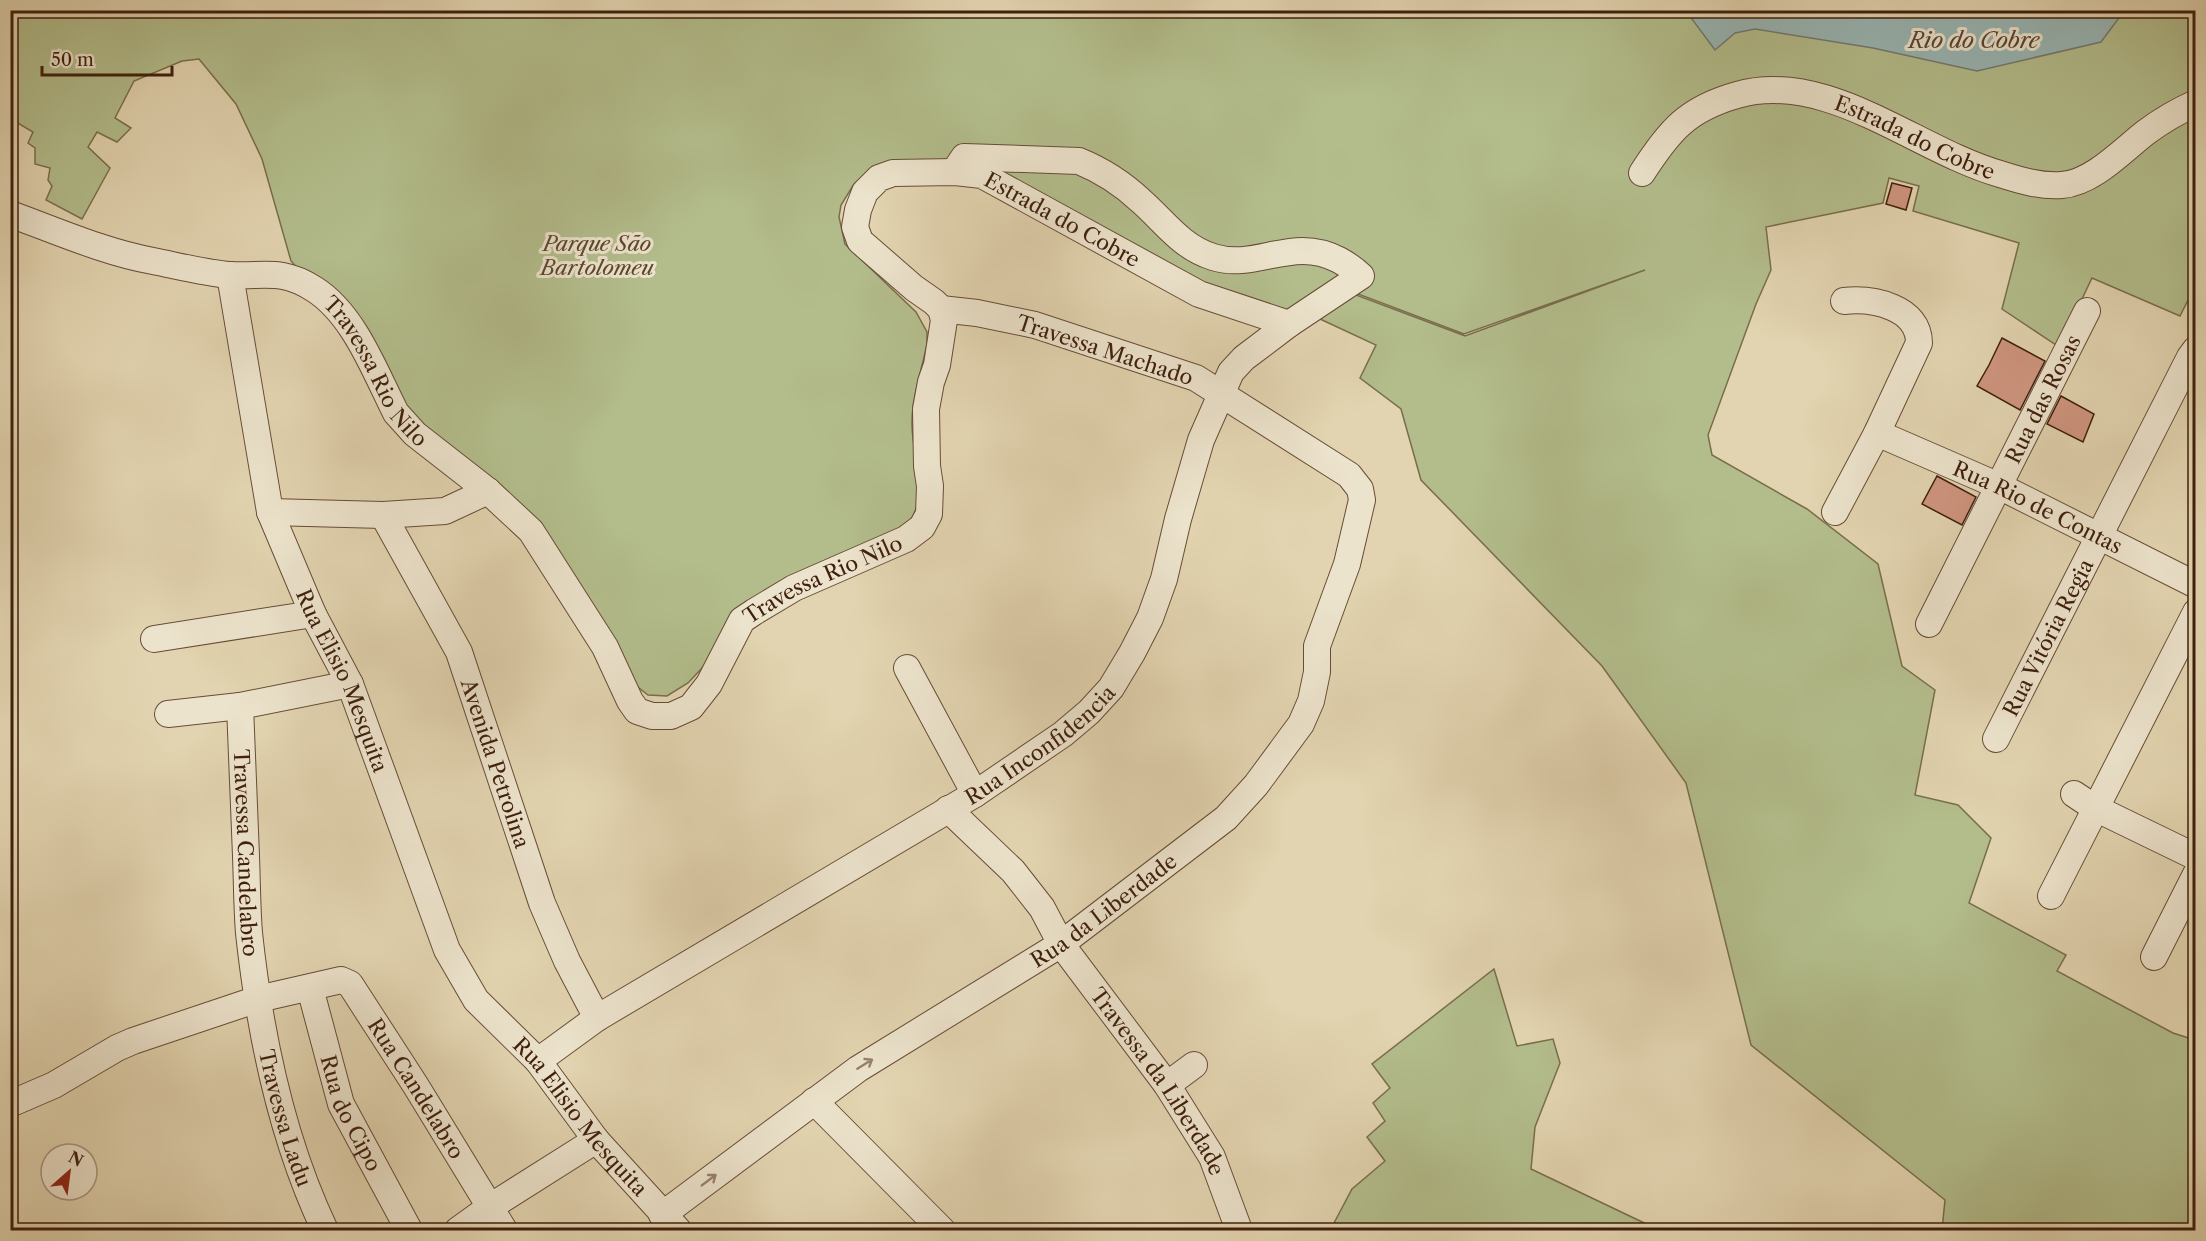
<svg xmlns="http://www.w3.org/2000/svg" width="2206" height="1241" font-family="'Libre Caslon Text',serif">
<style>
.green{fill:#b3bd8c;stroke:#796e4c;stroke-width:1.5}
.water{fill:#98b6b5;stroke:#747a72;stroke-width:1.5}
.building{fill:#cf957f;stroke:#3f1f0d;stroke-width:1.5}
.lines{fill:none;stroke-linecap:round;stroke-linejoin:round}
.minor-casing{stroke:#684c36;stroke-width:28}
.minor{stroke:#ece3cc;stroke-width:26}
.oneway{stroke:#96816c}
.labels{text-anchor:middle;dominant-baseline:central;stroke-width:6;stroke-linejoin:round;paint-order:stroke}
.street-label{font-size:21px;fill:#3f1f0d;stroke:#ece3cc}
.park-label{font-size:21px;font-style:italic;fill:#5c462d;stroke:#ece3cc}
.water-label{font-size:22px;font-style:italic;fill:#554537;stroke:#ece3cc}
</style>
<rect width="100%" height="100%" fill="#e2d4b0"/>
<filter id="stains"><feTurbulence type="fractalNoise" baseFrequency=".00333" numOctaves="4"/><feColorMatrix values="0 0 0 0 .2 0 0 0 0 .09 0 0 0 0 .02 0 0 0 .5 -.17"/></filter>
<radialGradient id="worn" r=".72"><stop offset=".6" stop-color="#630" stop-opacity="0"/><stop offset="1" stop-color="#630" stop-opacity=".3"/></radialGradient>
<g class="green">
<path d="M10 11H2195V286L2180 316 2092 278 2059 347 2002 309 2019 243 1913 211 1919 186 1889 178 1883 203 1766 227 1771 270 1756 304 1708 435 1712 455 1807 509 1878 564 1902 666 1935 690 1915 795 1958 805 1991 838 1969 903 2066 955 2057 971 2173 1033 2195 1040V1230H1942L1945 1200 1751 1045 1686 783 1602 666 1421 480 1401 409 1360 378 1376 345 1320 319 1351 293 1465 336 1645 270 1464 334 1332 284 1294 314 1234 301 984 170 866 174 854 184 841 205 839 217 845 244 916 312 927 332V344C922 369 912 397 912 422 911 460 934 498 903 529L734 614 703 667 688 683 667 696 648 695 634 684 547 536 519 502 418 424 309 281 291 261 262 159 236 104 199 59 182 61 134 81 115 118 131 128 117 142 97 132 88 147 110 168 82 219 46 200 52 186 48 180 50 168 35 164V148L28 143 33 132 11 119Z"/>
<path d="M1494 969 1517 1046 1553 1039 1560 1063 1535 1127 1531 1169 1659 1230H1336L1334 1223 1352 1189 1385 1161 1367 1137 1385 1121 1373 1103 1390 1088 1372 1064Z"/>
</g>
<path class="water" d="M1686 11H2124L2101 42 1977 71 1873 48 1755 29 1735 33 1715 50Z"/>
<g class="building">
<path d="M1892 183 1912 188 1906 210 1886 204Z"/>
<path d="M2002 338 2045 361 2020 410 1977 386 1989 365Z"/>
<path d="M2061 396 2094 414 2083 442 2047 424Z"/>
<path d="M1937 476 1976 497 1962 525 1922 504Z"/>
</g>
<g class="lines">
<g class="minor-casing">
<g id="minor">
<path id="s1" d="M1642 173C1669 131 1687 109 1737 95 1827 69 1916 150 2000 174 2019 180 2041 187 2062 185 2092 183 2122 151 2145 133 2161 121 2178 111 2196 103"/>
<path id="s2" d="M10 214C57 231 104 252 153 261 178 266 205 273 230 275 264 277 281 268 314 289 354 314 375 372 396 413L415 434 488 491 531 531 605 647 630 701 637 711 652 716H671L691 707 709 684 742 620 754 612 794 588 906 539 922 527 929 514 930 486 927 466 926 409 931 382 937 365 944 320 941 309 934 302 914 288 860 241 855 227 858 210 865 192 879 178 893 173 955 172 982 175 1199 294 1289 324"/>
<path id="s3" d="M230 275 270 512 313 614 350 684 447 950 476 1000 538 1061 596 1140 678 1230"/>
<path id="s4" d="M1877 433 1999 486 2196 585"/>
<path d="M270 512 383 515 445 511 488 491"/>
<path d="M1835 512 1877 433 1919 343C1919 307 1873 298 1844 301"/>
<path id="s5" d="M383 515 459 652 542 903 567 961 597 1018"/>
<path id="s6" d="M1929 624 2087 311"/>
<path d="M154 639 313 614"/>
<path d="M907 668 975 794"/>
<path id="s7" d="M240 706C242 756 244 806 246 856 247 881 247 908 249 933 260 1035 281 1138 325 1230"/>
<path d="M168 714 240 706 350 684"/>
<path id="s8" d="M1996 739 2190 357 2196 349"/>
<path d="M2074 794 2095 808 2196 857"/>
<path id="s9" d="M948 809 1013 871 1042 908 1061 944 1167 1085 1212 1157 1239 1230"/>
<path d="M2051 896 2196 612"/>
<path d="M2154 957 2196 874"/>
<path id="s10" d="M310 988 341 1104 409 1230"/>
<path id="s11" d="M538 1061 597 1018 975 794 1063 734 1089 712 1111 688 1132 653 1150 618 1164 579 1178 519 1201 440 1231 372 1244 358 1289 324 1361 276C1354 269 1348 265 1339 260 1292 235 1257 271 1213 257 1181 247 1165 222 1141 201 1124 185 1101 170 1079 161L964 157 958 166"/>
<path d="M1167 1085 1194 1065"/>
<path d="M814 1101 942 1230"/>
<path id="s12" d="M10 1104 54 1085 117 1048 133 1041 258 999 341 980 350 984 416 1086 504 1230"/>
<path id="s13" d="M662 1215 858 1069 1061 944 1226 818 1256 785 1301 724 1311 701 1317 672V646L1347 564 1362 500 1360 489 1349 475 1196 378 1035 325 977 313 941 309"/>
<path d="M458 1230 490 1207 596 1140"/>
</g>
</g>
<use href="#minor" class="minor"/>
</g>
<defs><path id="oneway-shaft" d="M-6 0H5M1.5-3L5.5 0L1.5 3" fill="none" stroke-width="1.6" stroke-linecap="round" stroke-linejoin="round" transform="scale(1.5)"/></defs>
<g class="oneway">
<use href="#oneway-shaft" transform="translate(865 1064) rotate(-32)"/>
<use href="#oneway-shaft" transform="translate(709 1180) rotate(-37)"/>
</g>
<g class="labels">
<g class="street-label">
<text stroke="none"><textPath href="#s1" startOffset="314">Estrada do Cobre</textPath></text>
<text stroke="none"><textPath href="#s2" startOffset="1812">Estrada do Cobre</textPath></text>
<text transform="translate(1105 350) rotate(18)">Travessa Machado</text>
<text stroke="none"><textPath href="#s2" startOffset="420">Travessa Rio Nilo</textPath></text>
<text stroke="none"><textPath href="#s6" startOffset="252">Rua das Rosas</textPath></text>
<text stroke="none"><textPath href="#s4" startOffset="177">Rua Rio de Contas</textPath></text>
<text stroke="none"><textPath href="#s2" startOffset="1104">Travessa Rio Nilo</textPath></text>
<text stroke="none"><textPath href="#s8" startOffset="114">Rua Vitória Regia</textPath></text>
<text stroke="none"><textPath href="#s3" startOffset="424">Rua Elisio Mesquita</textPath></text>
<text stroke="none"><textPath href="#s11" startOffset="594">Rua Inconfidencia</textPath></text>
<text stroke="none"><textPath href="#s5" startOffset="274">Avenida Petrolina</textPath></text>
<text stroke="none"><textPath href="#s7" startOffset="147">Travessa Candelabro</textPath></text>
<text stroke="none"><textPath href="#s13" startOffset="537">Rua da Liberdade</textPath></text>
<text stroke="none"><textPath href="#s9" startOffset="346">Travessa da Liberdade</textPath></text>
<text stroke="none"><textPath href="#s12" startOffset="489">Rua Candelabro</textPath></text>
<text stroke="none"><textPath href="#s10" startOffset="132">Rua do Cipo</textPath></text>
<text stroke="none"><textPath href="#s7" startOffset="416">Travessa Ladu</textPath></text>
<text stroke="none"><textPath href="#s3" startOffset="928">Rua Elisio Mesquita</textPath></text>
</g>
<g class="park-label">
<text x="597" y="243">Parque São<tspan x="597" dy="24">Bartolomeu</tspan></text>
</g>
<g class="water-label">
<text x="1974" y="40">Rio do Cobre</text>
</g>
</g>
<rect width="2206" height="1241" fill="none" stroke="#e2d4b0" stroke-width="36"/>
<rect x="12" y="12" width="2182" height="1217" fill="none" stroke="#3f1f0d" stroke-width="3"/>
<rect x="18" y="18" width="2170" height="1205" fill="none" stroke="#3f1f0d" stroke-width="1.5"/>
<g transform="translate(69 1172) rotate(28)"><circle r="28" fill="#ece3cc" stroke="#a79580" stroke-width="1.5"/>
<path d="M0-4.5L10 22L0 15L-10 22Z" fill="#8f2418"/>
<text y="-9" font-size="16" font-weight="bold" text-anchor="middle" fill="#3f1f0d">N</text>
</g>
<path d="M42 66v9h130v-9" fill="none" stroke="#3f1f0d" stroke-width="3"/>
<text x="51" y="66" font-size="18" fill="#3f1f0d" stroke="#ece3cc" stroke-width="4.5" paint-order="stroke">50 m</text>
<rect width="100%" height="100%" filter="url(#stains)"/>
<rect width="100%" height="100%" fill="url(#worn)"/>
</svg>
